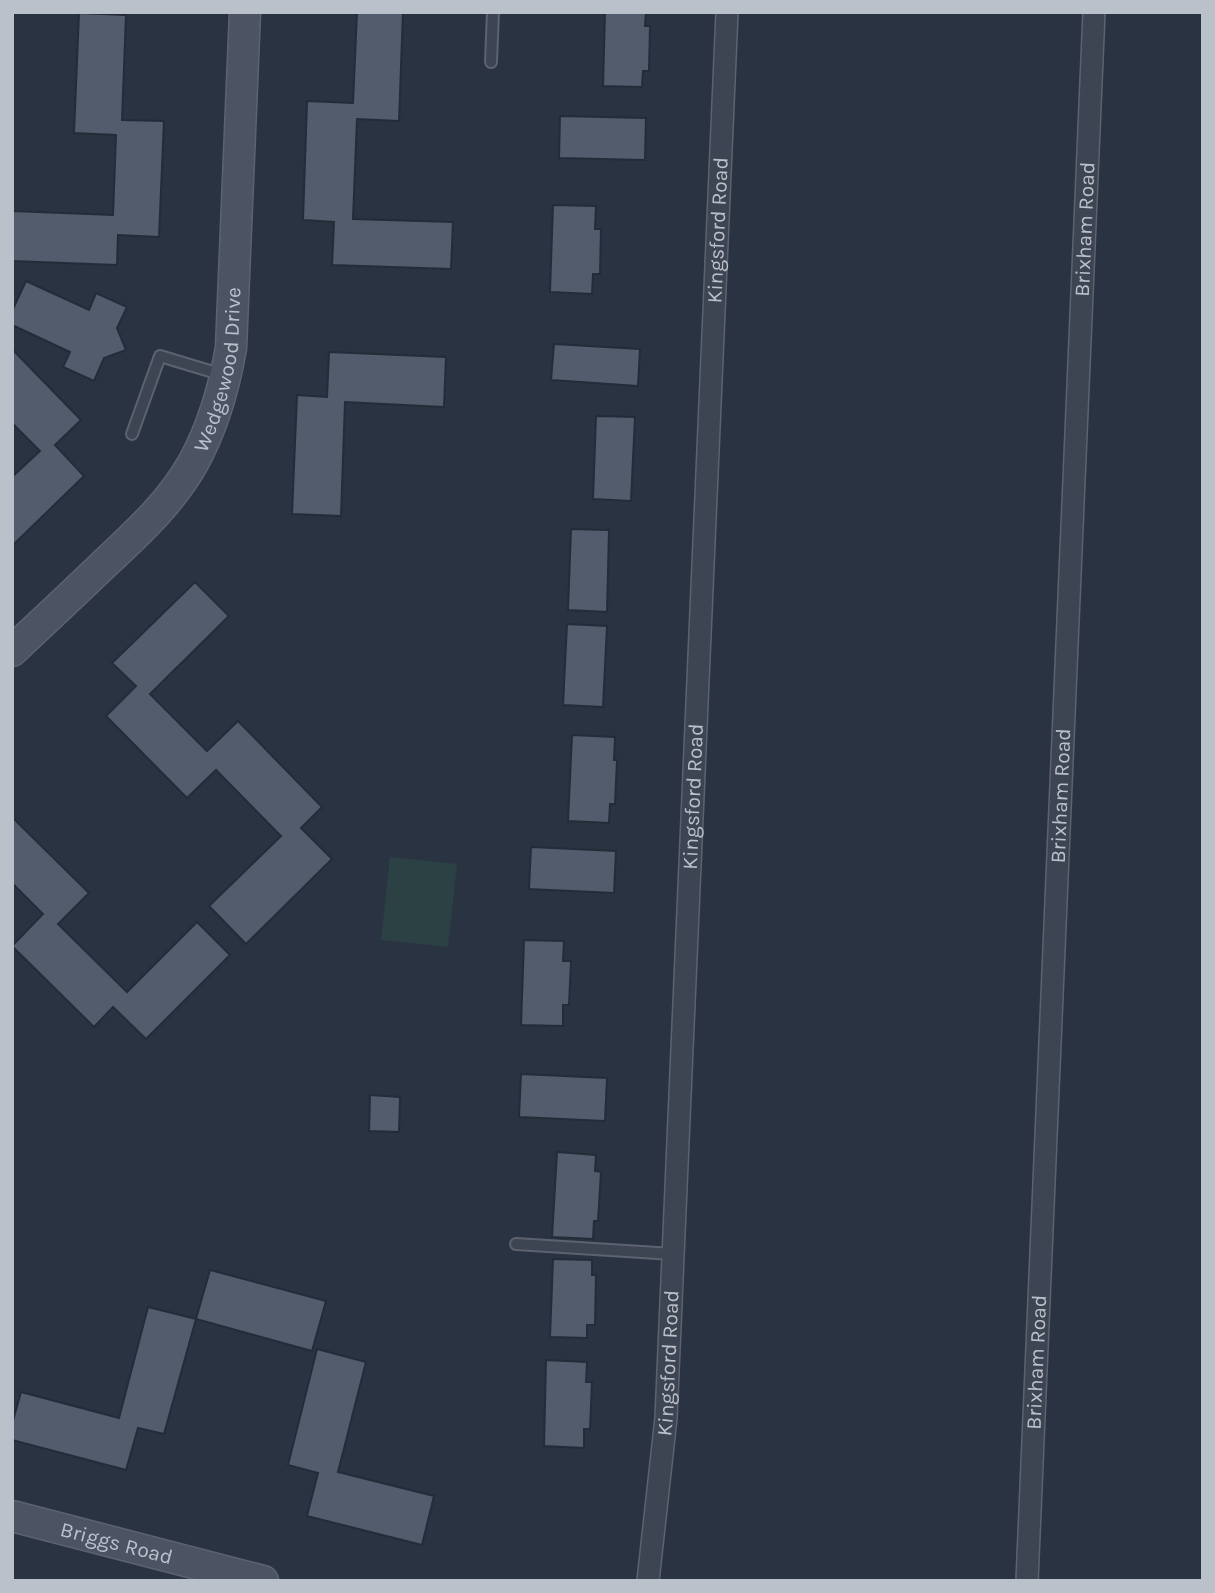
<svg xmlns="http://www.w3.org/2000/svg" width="1215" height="1593" font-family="Karla,sans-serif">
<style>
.green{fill:#2c4144}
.building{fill:#535c6c;stroke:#242c39;stroke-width:2}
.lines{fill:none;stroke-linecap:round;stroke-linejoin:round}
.lane-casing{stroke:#5c636f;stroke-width:14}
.street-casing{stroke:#5c636f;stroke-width:24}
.secondary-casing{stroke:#5c636f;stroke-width:33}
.lane{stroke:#3e4552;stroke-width:10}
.street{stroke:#3e4552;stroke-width:21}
.secondary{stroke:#4c5464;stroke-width:30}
.labels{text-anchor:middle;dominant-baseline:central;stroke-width:5;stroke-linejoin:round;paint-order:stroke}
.street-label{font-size:21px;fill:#bbc1cb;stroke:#222a37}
</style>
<rect width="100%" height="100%" fill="#293342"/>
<path class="green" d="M390 857 457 864 448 947 381 940Z"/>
<g class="building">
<path d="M357 12H403L399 121 357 119 353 219 453 222 451 269 332 265 334 222 303 220 307 101 353 103Z"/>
<path d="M605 12H646L645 26H650L649 71H643L642 87 603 86Z"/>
<path d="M79 13 126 15 122 120 164 121 159 237 118 235 117 265 12 261V211L113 215 116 135 74 133Z"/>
<path d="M560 116 646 118 645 160 559 158Z"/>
<path d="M553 205 596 206 595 229H601L600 274H593L592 294 550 292Z"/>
<path d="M26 281 89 310 96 293 127 307 117 328 126 350 104 358 94 381 63 367 70 352 12 325V311Z"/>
<path d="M554 344 640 349 638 386 551 380Z"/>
<path d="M12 349 81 420 55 445 84 476 12 546V477L40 451 12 423Z"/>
<path d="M329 352 446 357 444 407 345 402 341 516 292 514 297 395 327 397Z"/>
<path d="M596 416 635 417 631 501 593 499Z"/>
<path d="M571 529 609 530 607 612 568 610Z"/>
<path d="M195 582 229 616 150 694 207 751 238 721 322 807 301 828 332 859 246 944 209 906 281 836 216 770 187 798 106 716 136 686 112 663Z"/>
<path d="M567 624 607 626 603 707 563 705Z"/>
<path d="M572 735 615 737 614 760H617L615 804H610L609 823 568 821Z"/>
<path d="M12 817 89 893 58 924 127 992 197 922 230 955 146 1039 113 1007 94 1027 12 946 43 914 12 883Z"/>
<path d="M531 847 616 851 614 893 529 889Z"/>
<path d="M524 940 564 941 563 961H571L569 1005H563V1026L521 1025Z"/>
<path d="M521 1074 607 1078 605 1121 519 1117Z"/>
<path d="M370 1095 400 1097 399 1132 369 1131Z"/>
<path d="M557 1152 596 1155 595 1171 601 1172 598 1221H594L593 1239 552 1237Z"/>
<path d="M553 1259 592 1260V1275H596L595 1325H587V1338L550 1337Z"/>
<path d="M210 1270 326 1301 312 1351 196 1319Z"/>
<path d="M148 1307 196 1319 164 1434 138 1428 126 1470 12 1440V1424L21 1392 119 1418Z"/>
<path d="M317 1349 366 1362 338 1472 434 1496 422 1545 307 1516 318 1473 288 1465Z"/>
<path d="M546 1360 587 1362 586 1382H592L590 1429H584V1448L544 1446Z"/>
</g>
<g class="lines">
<g class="lane-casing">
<g id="lane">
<path d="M491 62 493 12"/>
<path d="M132 434 160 356 223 375"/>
<path d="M516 1244 673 1254"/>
</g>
</g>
<g class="street-casing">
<g id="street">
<path id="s1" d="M648 1581 666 1418 727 12"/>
<path id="s2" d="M1027 1581 1094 12"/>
</g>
</g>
<g class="secondary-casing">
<g id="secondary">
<path id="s3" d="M12 651C42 623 72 595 101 567 135 535 170 504 193 463 213 427 224 388 231 348L245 12"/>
<path id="s4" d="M12 1516 263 1581"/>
</g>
</g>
<use href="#lane" class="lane"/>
<use href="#street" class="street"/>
<use href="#secondary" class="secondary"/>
</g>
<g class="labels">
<g class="street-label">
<text stroke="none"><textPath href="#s1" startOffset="1353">Kingsford Road</textPath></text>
<text stroke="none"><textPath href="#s2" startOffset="1353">Brixham Road</textPath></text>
<text stroke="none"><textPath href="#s3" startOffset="360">Wedgewood Drive</textPath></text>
<text stroke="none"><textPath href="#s1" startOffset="786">Kingsford Road</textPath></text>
<text stroke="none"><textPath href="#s2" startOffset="786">Brixham Road</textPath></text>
<text stroke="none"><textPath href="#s1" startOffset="219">Kingsford Road</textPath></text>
<text stroke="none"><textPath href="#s2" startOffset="219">Brixham Road</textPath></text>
<text stroke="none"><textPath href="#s4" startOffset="108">Briggs Road</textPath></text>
</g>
</g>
<rect width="1215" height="1593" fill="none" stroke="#bbc1cb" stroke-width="28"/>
</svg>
